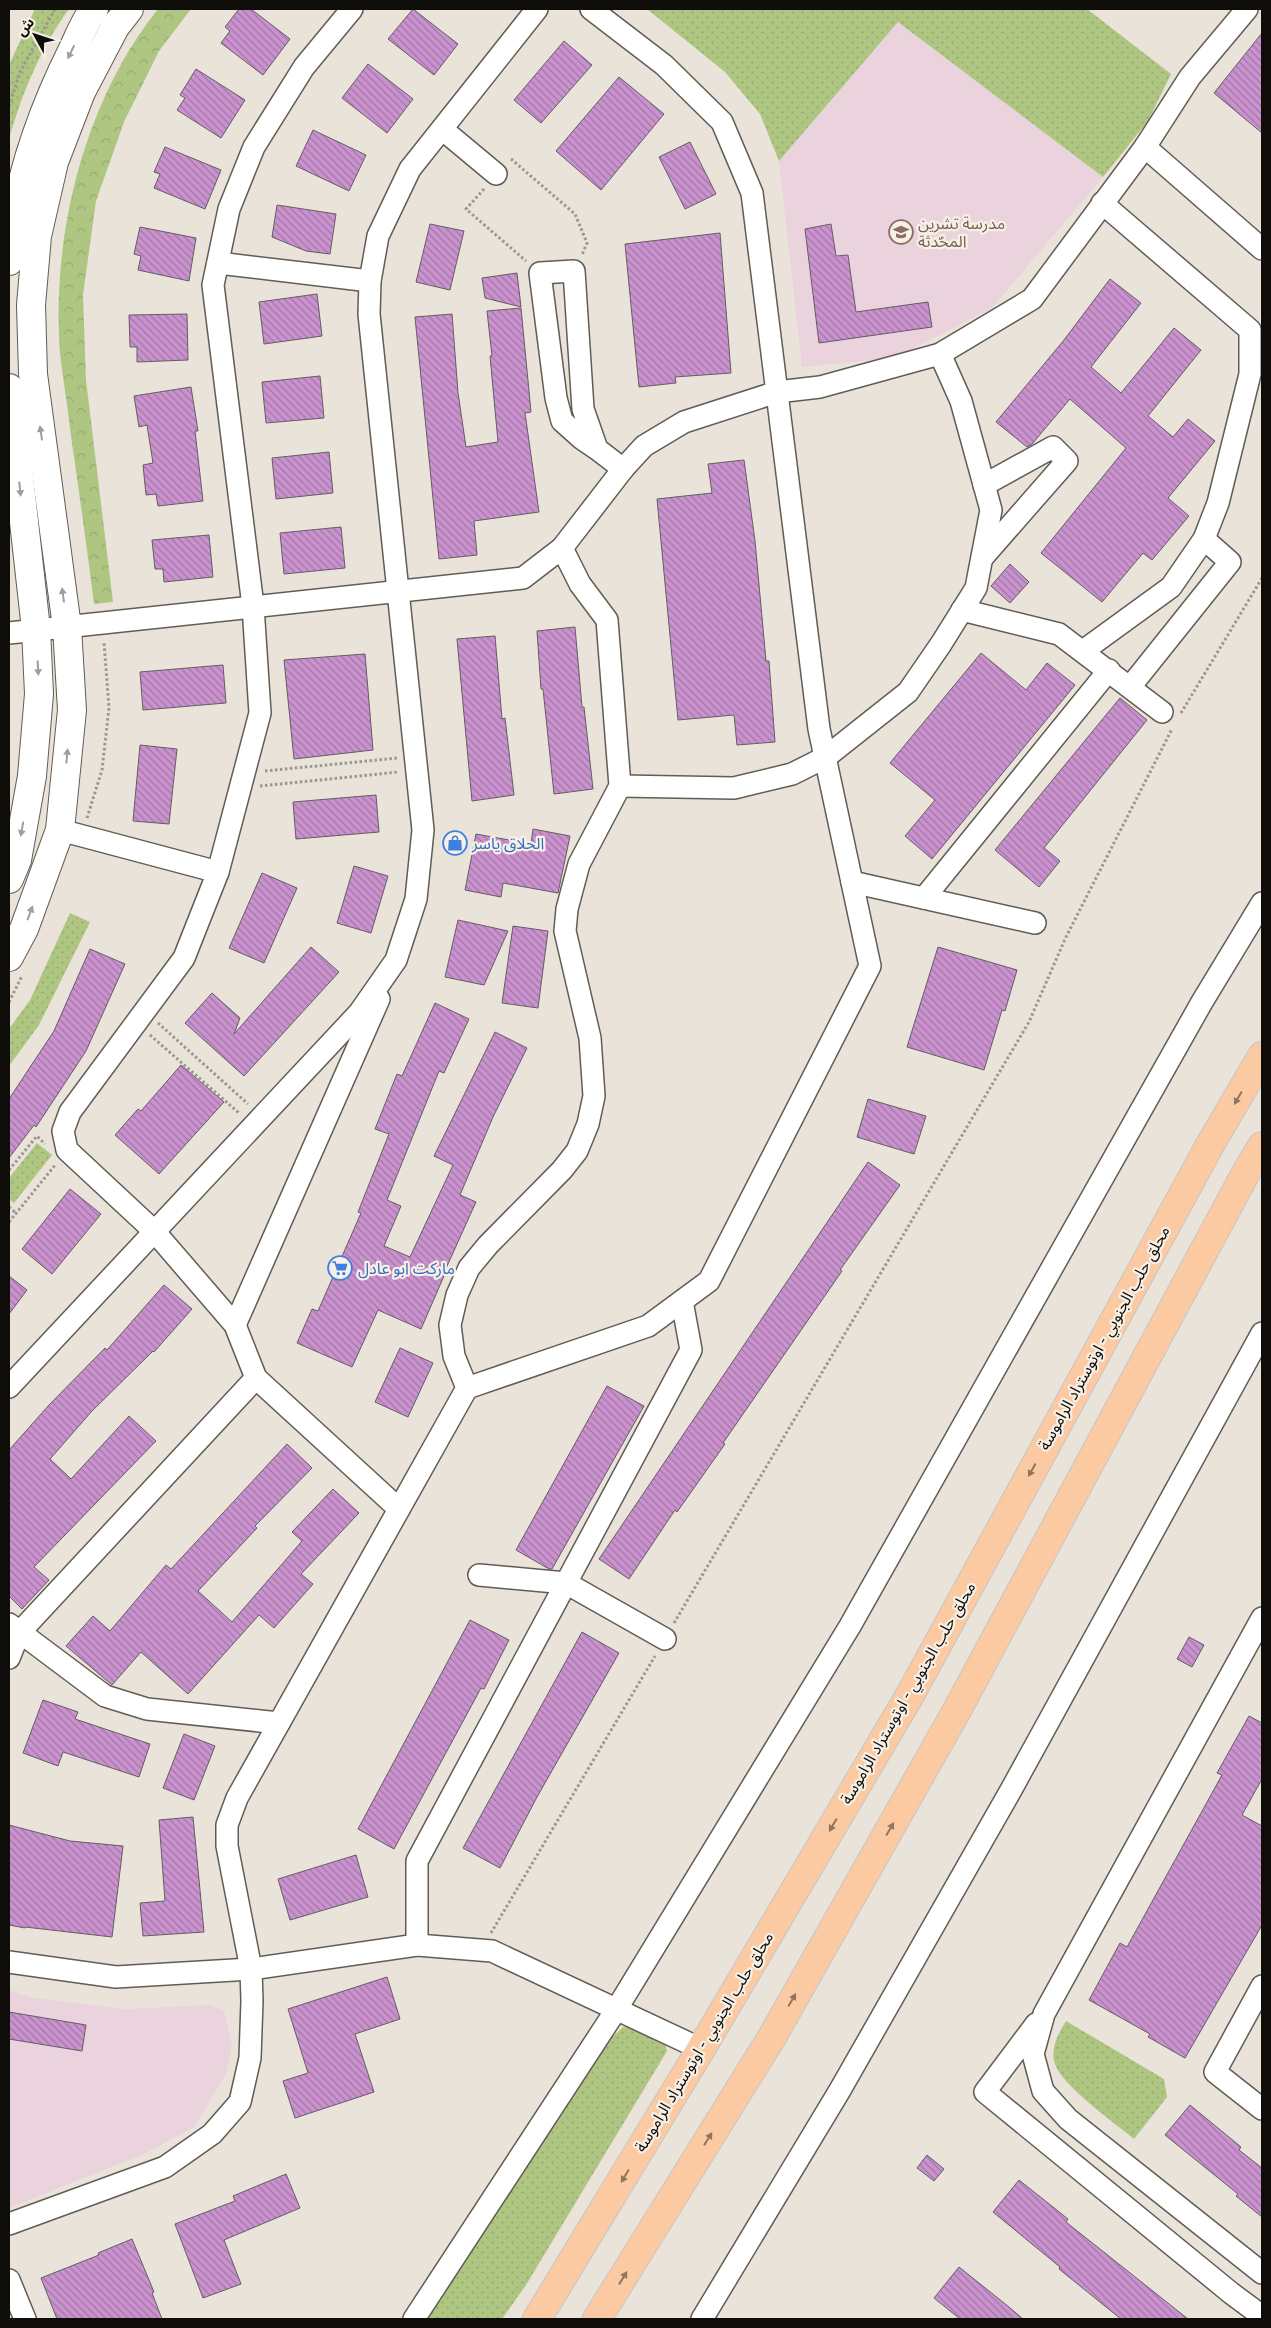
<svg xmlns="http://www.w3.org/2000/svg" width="1271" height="2328" font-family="'Fira Sans Condensed','Noto Sans Arabic',sans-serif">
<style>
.education{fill:#ebd3dd}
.grass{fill:url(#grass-dots)}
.forest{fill:url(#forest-crowns)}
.building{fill:url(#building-back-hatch);stroke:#635d64}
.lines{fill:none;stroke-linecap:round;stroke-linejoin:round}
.minor-casing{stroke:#615c54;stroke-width:24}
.tertiary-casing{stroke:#615c54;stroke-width:30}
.trunk-casing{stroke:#c5c5c4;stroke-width:30}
.path{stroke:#9b968f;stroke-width:3;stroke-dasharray:2.5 2.5;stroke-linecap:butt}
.minor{stroke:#fff;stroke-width:21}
.tertiary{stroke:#fff;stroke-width:28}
.trunk{stroke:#fccaa2;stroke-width:28}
.oneway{fill:#9f9e9d}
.oneway2{fill:#91755e}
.labels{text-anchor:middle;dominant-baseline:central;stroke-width:4.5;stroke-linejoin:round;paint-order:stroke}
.education-label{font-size:16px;fill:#785e54;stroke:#f7f0e7;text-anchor:start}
.shop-label{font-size:16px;fill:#366cbe;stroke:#f7f0e7;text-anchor:start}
.street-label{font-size:16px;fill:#0f0d0a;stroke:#f7f0e7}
</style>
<defs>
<pattern id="grass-dots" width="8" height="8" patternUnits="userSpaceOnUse" patternTransform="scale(1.25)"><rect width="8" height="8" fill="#afc682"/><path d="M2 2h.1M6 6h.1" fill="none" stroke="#95a96f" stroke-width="1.8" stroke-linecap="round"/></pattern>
<pattern id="forest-crowns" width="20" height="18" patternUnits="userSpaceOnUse" patternTransform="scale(1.25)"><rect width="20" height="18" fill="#afc682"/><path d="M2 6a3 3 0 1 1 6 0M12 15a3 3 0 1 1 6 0" fill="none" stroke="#95a96f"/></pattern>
<pattern id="building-back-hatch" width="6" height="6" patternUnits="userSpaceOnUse" patternTransform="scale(1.25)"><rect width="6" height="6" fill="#ca92ce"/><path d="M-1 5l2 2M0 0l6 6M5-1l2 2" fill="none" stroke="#a276a5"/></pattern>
</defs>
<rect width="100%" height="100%" fill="#eae3da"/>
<g class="education">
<path d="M898 22 1103 177 992 308 895 358 802 367 779 161Z"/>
<path d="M9 1990 33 1998 126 2009 211 2005 224 2011 232 2045 226 2074 194 2127 146 2153 9 2208Z"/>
</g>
<g class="grass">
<path d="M35 9H69C41 47 22 94 9 139V65Z"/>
<path d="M647 9H1087L1171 74 1148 121 1103 177 898 22 779 161 760 114 725 72Z"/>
<path d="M70 913 90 922 39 1025 9 1066V1029L30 1000Z"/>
<path d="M37 1143 52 1155 14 1203 9 1199V1178Z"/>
<path d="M1066 2021 1164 2079 1167 2097 1134 2139C1115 2123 1062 2086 1055 2064 1050 2048 1058 2034 1066 2021Z"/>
<path d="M623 2027 629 2028 665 2043 667 2051 526 2285 502 2319H427L583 2078 607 2042Z"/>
</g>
<path class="forest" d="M158 9H191L159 51 124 122 96 201 83 295 86 380 113 602 94 604C87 548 79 492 71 436 68 408 63 381 60 353 51 236 84 101 158 9Z"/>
<g class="building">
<path d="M239 9H251L290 39 263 75 221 43 230 31 225 27Z"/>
<path d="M413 9 458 44 434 75 388 39Z"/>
<path d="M1262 33V133L1214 93Z"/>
<path d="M564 41 592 65 541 123 514 100Z"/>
<path d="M368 64 413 99 387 133 342 98Z"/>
<path d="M196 69 245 100 221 138 177 110 185 98 180 95Z"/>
<path d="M619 77 664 114 601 190 556 151Z"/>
<path d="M313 130 366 155 349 191 296 166Z"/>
<path d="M690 142 716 194 685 209 659 157Z"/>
<path d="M165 147 221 170 205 209 154 188 160 174 154 172Z"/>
<path d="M277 205 336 214 330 254 306 251 272 237Z"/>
<path d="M430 224 464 231 450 290 416 282Z"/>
<path d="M831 224 836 256 848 255 856 312 928 302 932 327 819 343 805 229Z"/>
<path d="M140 227 196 238 189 281 138 270 141 256 134 254Z"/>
<path d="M720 233 731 373 675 377 676 383 639 387 625 244Z"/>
<path d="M517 273 521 307 485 298 482 278Z"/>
<path d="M1110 279 1141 303 1091 367 1121 393 1174 328 1201 350 1148 416 1173 437 1188 419 1215 441 1168 498 1189 516 1152 560 1143 553 1102 602 1041 553 1126 448 1070 399 1032 444 1027 447 996 422 1064 340Z"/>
<path d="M317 294 322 336 264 344 259 302Z"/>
<path d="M521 308 531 412 525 413 539 512 474 521 477 555 439 559 415 317 452 314 458 393 466 447 498 442 490 356H492L487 311Z"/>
<path d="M187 314 188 360 137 362V347H130L129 315Z"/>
<path d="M320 376 324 418 266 423 262 382Z"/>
<path d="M191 387 198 431H195L203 501 158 506 156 494 146 495 143 465 153 463 147 425 139 427 134 396Z"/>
<path d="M329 452 333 493 276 499 272 458Z"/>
<path d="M744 460 755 541 766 661H769L775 742 737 745 734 715 678 720 657 499 712 493 708 464Z"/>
<path d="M341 527 345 568 284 574 280 533Z"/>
<path d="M209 535 213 577 164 582 163 569H155L152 540Z"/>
<path d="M1010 564 1029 582 1010 603 991 586Z"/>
<path d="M575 627 582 707H584L593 789 554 794 543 689H541L537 631Z"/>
<path d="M495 636 502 719 505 718 514 795 472 801 457 639Z"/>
<path d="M981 653 1026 690 1047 663 1075 685 932 859 905 836 935 800 890 763Z"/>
<path d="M365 654 373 750 294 759 284 660Z"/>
<path d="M223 665 226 703 143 710 140 672Z"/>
<path d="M1120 698 1147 720 1044 848 1060 861 1039 887 995 850Z"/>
<path d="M140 745 177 749 169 824 133 821Z"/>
<path d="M376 795 379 832 296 839 293 802Z"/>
<path d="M533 829 570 836 558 893 503 883 501 897 465 890 476 834 531 844Z"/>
<path d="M354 866 388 876 371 933 337 923Z"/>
<path d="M262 873 297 888 264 963 229 948Z"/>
<path d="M458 920 508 931 484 985 445 977Z"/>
<path d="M513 926 548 931 538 1008 502 1003Z"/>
<path d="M311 947 339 972 244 1076 185 1023 212 993 240 1018 234 1034Z"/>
<path d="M938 947 1017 970 1005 1011 1002 1010 984 1070 907 1047Z"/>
<path d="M90 949 125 964 86 1051 36 1127 34 1125 9 1158V1099L54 1031Z"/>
<path d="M435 1003 469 1019 444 1073 439 1071 387 1200 401 1206 384 1246 410 1257 453 1165 434 1156 495 1032 527 1048 493 1117 460 1195 476 1202 443 1275 444 1276 421 1329 378 1310 352 1367 297 1343 312 1309 318 1311 361 1213 358 1212 389 1134 375 1129 397 1074 402 1076Z"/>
<path d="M181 1065 224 1102 159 1174 115 1135 138 1109 141 1111Z"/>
<path d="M868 1099 926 1116 914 1154 857 1137Z"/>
<path d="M868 1162 900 1185 840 1270 842 1271 723 1443 725 1444 677 1512 675 1510 629 1579 599 1559Z"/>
<path d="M70 1189 101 1214 52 1274 22 1249Z"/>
<path d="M9 1276 27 1290 9 1314Z"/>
<path d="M164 1285 192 1309 154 1352 153 1351 92 1411 50 1459 71 1479 129 1416 156 1441 34 1567 49 1580 22 1609 9 1596V1450L49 1405 105 1348 107 1350Z"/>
<path d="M400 1348 433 1363 408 1417 375 1402Z"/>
<path d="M607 1386 644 1406 552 1569H549L516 1550Z"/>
<path d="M287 1444 312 1468 255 1526 257 1528 198 1591 232 1622 302 1541 292 1532 333 1489 359 1513 301 1574 313 1584 274 1628 259 1615 188 1694 141 1652 112 1685 66 1646 93 1616 110 1631 166 1565 171 1569Z"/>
<path d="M470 1620 509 1640 484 1689 481 1688 394 1849 358 1829Z"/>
<path d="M582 1632 619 1653 537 1797 500 1868 463 1848Z"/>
<path d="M1189 1637 1204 1645 1192 1667 1177 1659Z"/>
<path d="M43 1700 78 1712 75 1719 150 1744 139 1777 63 1752 58 1766 23 1753Z"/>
<path d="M1249 1716 1262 1723V1779L1242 1815 1262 1826V1925L1185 2058 1148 2037 1150 2034 1089 2000 1120 1943 1127 1947 1222 1775 1217 1773Z"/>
<path d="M184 1734 215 1746 194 1800 163 1788Z"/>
<path d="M193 1817 204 1932 143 1936 140 1903 165 1901 159 1820Z"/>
<path d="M9 1825 70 1841 123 1846 112 1937 25 1927V1928L9 1925Z"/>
<path d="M356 1855 368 1897 290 1920 278 1879Z"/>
<path d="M387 1977 400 2019 355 2034 374 2092 295 2118 283 2081 308 2073 288 2009Z"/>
<path d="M9 2012 86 2025 82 2051 9 2039Z"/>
<path d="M1190 2105 1241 2147 1239 2150 1262 2168V2217L1236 2196 1238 2194 1165 2135Z"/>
<path d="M927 2155 944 2169 934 2181 917 2168Z"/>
<path d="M286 2174 300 2208 224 2240 241 2284 203 2298 175 2224 235 2201 233 2196Z"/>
<path d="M1019 2180 1068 2219 1066 2222 1188 2319H1121L1059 2269 1060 2267 993 2212Z"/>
<path d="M132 2239 154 2292 152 2293 162 2319H57L41 2278 99 2255 98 2253Z"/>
<path d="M959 2267 1009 2307 1023 2319H960L934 2298Z"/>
</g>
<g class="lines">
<g class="minor-casing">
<g id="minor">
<path d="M352 9 304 67 254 147 229 209 213 285 253 606 260 713 218 872 184 958 70 1112 63 1131 67 1150 154 1231 235 1325 256 1378 399 1509"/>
<path d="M442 129 496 174"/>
<path d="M1145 147 1262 249"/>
<path d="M218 263 370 281"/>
<path d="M597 449 581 438 562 421 556 398 540 273 574 271 583 409 597 449 623 469"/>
<path d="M982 558 1067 461 1053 447 984 485"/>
<path d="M962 610 1059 634 1162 712"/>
<path d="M9 633 523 578 562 548 623 469 644 446 684 422 777 392 820 387 940 354 1032 299 1145 147 1190 77 1247 9"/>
<path d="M1083 651 1171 587 1204 539 1218 503 1250 374V330L1102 203"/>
<path d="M1130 687 1230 562 1204 539"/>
<path d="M620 786 734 788 792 774 826 757 908 692 941 644 976 588 991 510 961 401 940 354"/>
<path d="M60 830 218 872"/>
<path d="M852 882 1035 923"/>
<path d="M924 898 1109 670"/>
<path d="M235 1325 379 999"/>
<path d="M9 1387 359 1013 396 960 416 899 423 830 369 314 370 281 378 236 410 169 537 9"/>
<path d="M467 1388 648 1326 709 1281 870 966 819 729 752 193 722 122 664 65 591 9"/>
<path d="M479 1575 566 1583 665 1639"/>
<path d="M1262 1618 1044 2014 1033 2054 1043 2091 1068 2119 1262 2273"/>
<path d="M9 1624 105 1696 147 1709 279 1723"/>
<path d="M9 1658 19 1633 256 1378"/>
<path d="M417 1945V1861L691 1350 682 1301"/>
<path d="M9 1962 116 1977 251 1969 417 1945 492 1951 701 2049"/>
<path d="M1262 1986 1215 2072 1262 2109"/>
<path d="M1036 2024 985 2092 1231 2293 1262 2316"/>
<path d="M9 2224 165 2167 212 2134 240 2102 250 2058 252 2001 251 1969 227 1846V1825L237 1798 467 1388 454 1356 450 1325 457 1295 469 1268 488 1245 562 1170 577 1151 588 1124 594 1096 590 1038 565 931 567 909 579 864 620 786 607 620 580 584 562 548"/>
<path d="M9 2280 25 2319"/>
<path d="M414 2319 616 2010 850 1626 1202 1002 1262 903"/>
<path d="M702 2319 840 2090 1011 1790 1262 1333"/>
</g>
</g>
<g class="tertiary-casing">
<g id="tertiary">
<path d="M9 261C15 188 40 115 73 49 79 36 85 21 94 9"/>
<path d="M9 388 36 629 39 694 32 776 17 860 9 879"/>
<path d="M9 957 24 929 60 830 72 710 67 627 33 374 31 305 37 236 54 162 81 92 115 27 129 9"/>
</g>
</g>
<g class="trunk-casing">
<g id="trunk">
<path d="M537 2319 701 2049 910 1695 1211 1143 1262 1056"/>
<path d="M597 2319 772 2037 956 1712 1248 1169 1262 1146"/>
</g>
</g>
<g class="path">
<path d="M9 106 20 72 55 9"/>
<path d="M511 159 575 214 587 243 582 255"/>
<path d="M484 189 466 209 526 261"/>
<path d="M1181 713 1262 578"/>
<path d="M265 771 398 758"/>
<path d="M260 786 398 772"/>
<path d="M87 818 102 770 109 708 104 642"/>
<path d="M9 1002 22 976"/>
<path d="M158 1023 248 1104"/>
<path d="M150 1035 239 1113"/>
<path d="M9 1170 37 1136 45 1144"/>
<path d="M9 1207 16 1213"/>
<path d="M9 1222 56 1164"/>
<path d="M674 1623 1029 1022 1065 939 1172 729"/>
<path d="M491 1933 655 1656"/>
</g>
<use href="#minor" class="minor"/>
<use href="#tertiary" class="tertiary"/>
<use href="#trunk" class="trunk"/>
</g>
<defs><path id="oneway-solid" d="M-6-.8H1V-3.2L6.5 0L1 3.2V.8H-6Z" transform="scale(1.25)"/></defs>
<g class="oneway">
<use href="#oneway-solid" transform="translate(71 52) rotate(116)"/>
<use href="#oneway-solid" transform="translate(41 433) rotate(-98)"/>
<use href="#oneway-solid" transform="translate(20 489) rotate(84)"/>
<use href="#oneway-solid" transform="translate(63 595) rotate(-98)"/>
<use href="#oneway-solid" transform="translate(38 668) rotate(87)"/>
<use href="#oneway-solid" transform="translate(67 756) rotate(-85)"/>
<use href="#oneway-solid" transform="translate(22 829) rotate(100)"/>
<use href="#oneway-solid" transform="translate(30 913) rotate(-70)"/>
</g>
<g class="oneway2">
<use href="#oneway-solid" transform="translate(1238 1098) rotate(120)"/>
<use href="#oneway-solid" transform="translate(1032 1470) rotate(119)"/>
<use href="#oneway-solid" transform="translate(833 1825) rotate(120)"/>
<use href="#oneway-solid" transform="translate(890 1829) rotate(-60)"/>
<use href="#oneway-solid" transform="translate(792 2000) rotate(-60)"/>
<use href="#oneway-solid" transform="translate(708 2139) rotate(-58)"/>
<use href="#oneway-solid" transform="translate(625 2176) rotate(121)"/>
<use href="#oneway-solid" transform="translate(623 2278) rotate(-58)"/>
</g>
<defs>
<g id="school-ring" transform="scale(1.25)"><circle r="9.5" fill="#f7f0e7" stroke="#8d6e63" stroke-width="1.5"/><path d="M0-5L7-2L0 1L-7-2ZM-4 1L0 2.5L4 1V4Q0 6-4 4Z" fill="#8d6e63"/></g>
<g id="shop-ring" transform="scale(1.25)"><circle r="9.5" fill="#f7f0e7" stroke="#3f7fe0" stroke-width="1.5"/><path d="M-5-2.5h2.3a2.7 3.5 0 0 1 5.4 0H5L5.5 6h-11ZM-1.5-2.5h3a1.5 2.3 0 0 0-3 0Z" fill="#3f7fe0"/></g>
<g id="supermarket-ring" transform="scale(1.25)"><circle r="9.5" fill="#f7f0e7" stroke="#3f7fe0" stroke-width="1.5"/><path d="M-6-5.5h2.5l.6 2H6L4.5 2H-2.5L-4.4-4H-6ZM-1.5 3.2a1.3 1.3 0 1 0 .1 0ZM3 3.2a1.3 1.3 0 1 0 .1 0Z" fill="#3f7fe0"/></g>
</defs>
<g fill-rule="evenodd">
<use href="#school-ring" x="901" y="232"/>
<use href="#shop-ring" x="455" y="843"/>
<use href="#supermarket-ring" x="340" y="1268"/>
</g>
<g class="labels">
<g class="education-label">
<text x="918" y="223">مدرسة تشرين<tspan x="918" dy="18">المحّدثة</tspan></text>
</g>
<g class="shop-label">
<text x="472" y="843">الحلاق ياسر</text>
<text x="358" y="1268">ماركت ابو عادل</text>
</g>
<g class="street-label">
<text transform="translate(1104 1338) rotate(-61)">محلق حلب الجنوبي - اوتوستراد الراموسة</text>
<text transform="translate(908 1693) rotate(-60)">محلق حلب الجنوبي - اوتوستراد الراموسة</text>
<text transform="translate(704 2042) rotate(-59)">محلق حلب الجنوبي - اوتوستراد الراموسة</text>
</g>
</g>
<rect width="1271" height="2328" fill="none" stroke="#0f0d0a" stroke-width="20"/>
<g transform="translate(35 35) rotate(310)" stroke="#f7f0e7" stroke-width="4" paint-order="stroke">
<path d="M0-4L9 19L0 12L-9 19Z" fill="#0f0d0a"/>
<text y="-8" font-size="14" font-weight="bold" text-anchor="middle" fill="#0f0d0a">ش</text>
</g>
</svg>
